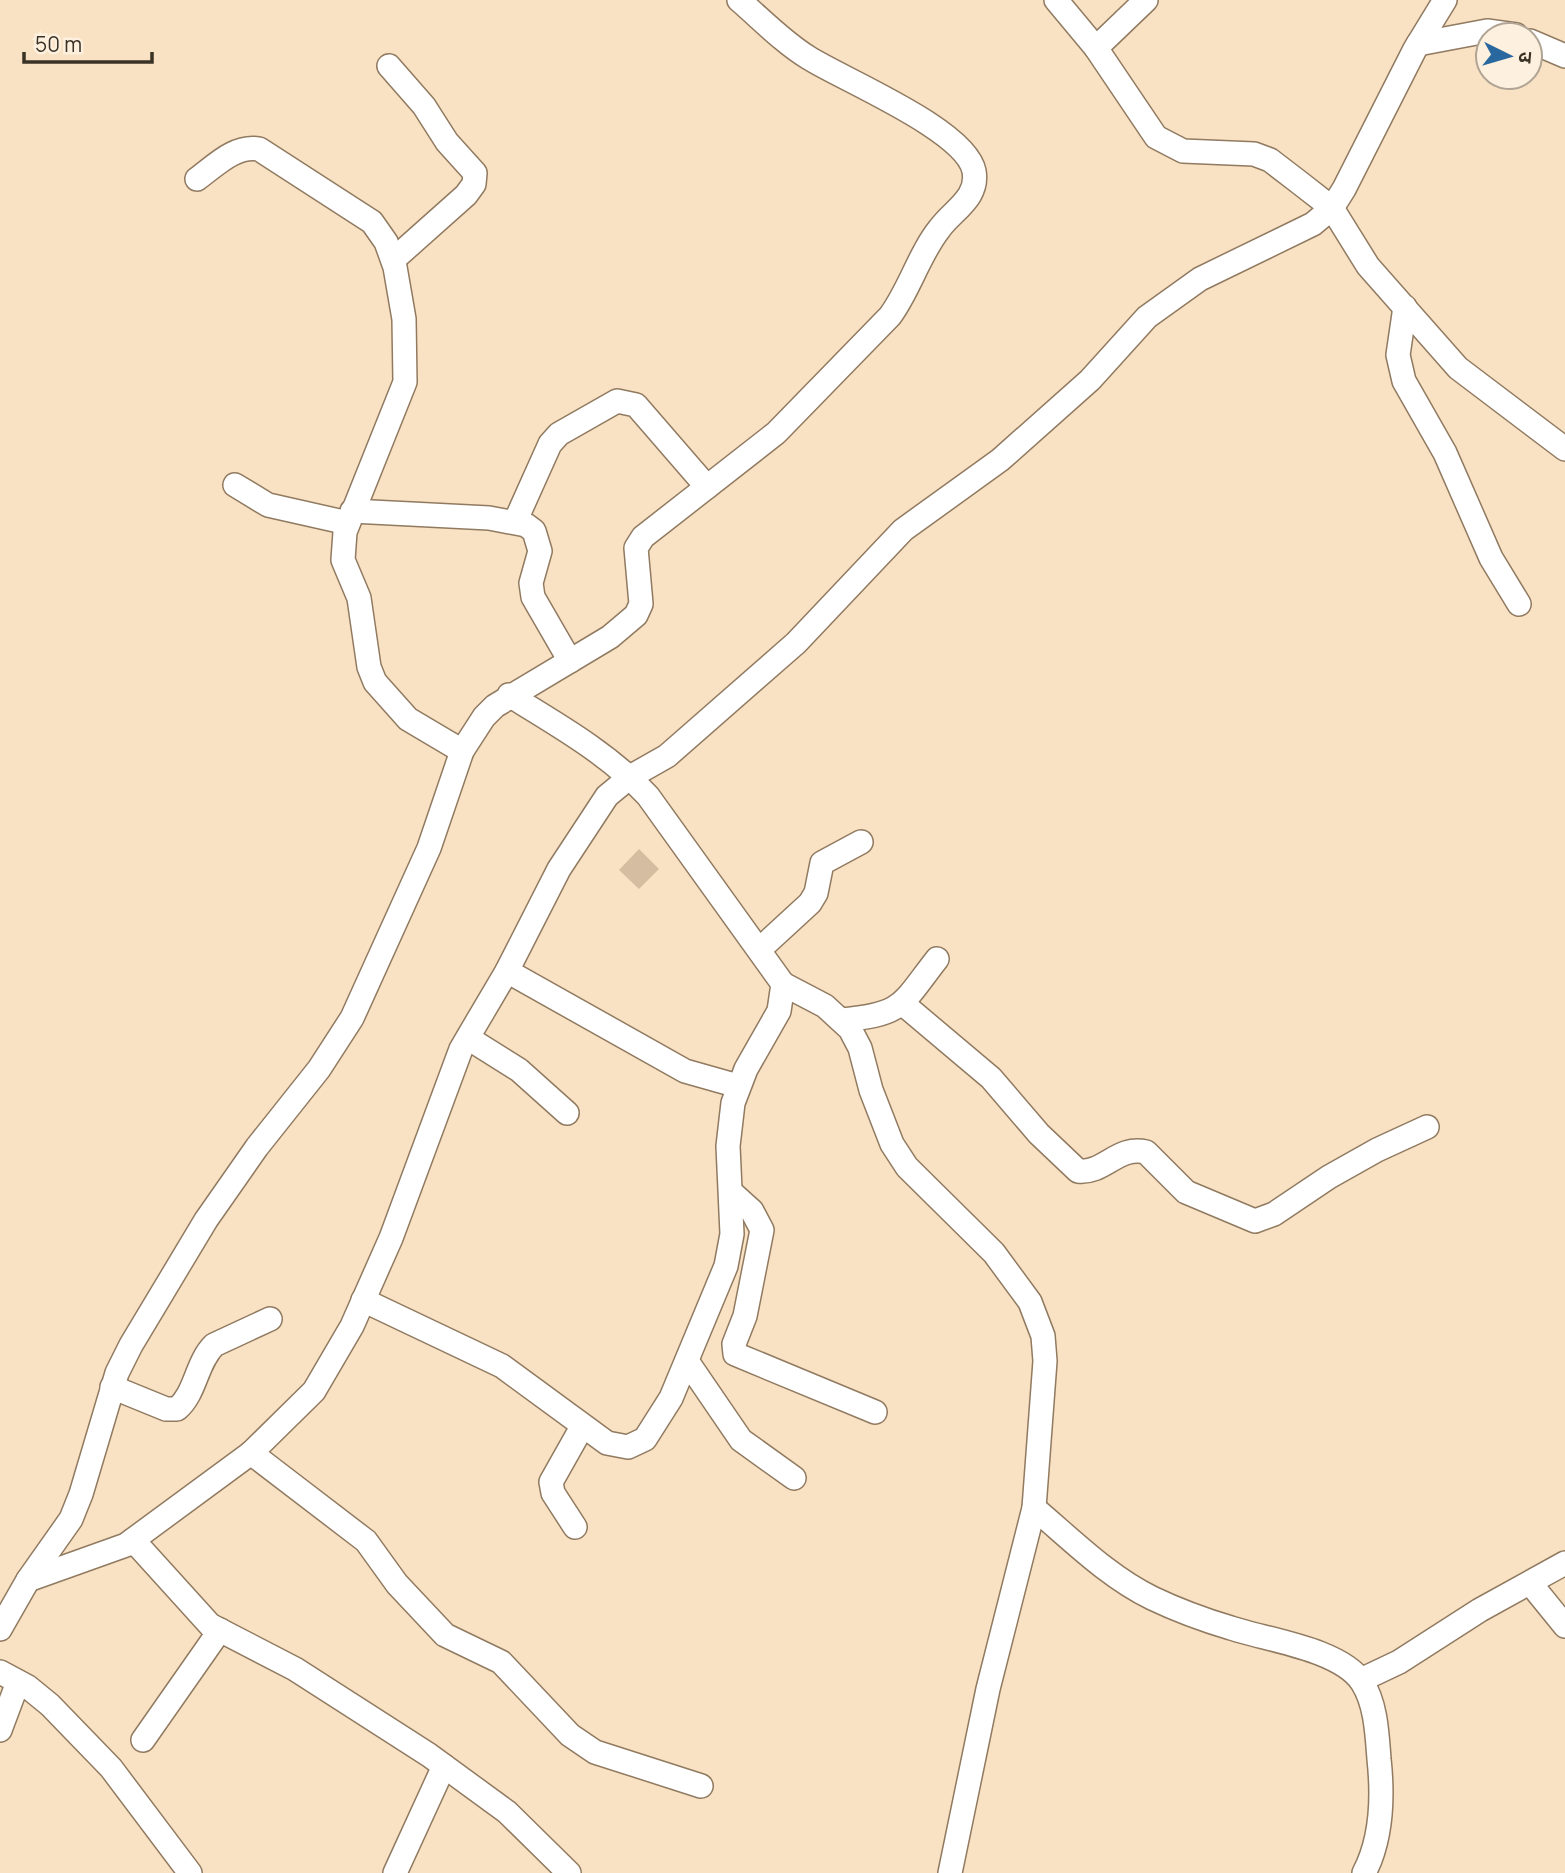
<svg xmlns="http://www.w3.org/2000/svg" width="1565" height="1873" font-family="Manrope,'Noto Sans Devanagari',sans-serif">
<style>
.building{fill:#d4bda0}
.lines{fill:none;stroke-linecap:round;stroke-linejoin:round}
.minor-casing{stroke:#907a60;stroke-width:26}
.minor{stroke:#fff;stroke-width:23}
</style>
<rect width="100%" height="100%" fill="#f9e1c4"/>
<path class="building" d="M639 849 659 869 639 889 619 870Z"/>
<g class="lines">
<g class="minor-casing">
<g id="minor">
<path d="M1056 0 1096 48 1156 137 1183 151 1254 154 1270 160 1300 183 1332 208 1368 266 1458 368 1565 449"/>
<path d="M1530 41 1565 56"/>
<path d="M1418 44 1487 31 1516 35"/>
<path d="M1096 48 1146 0"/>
<path d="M389 66 424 106 447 142 475 173 474 184 466 195 393 260"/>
<path d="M197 179C216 165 235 145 259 149L372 222 386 242 395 267 404 319 405 382 345 532 343 560 359 598 369 667 375 682 408 719 462 751"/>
<path d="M1405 307 1398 355 1404 381 1445 453 1491 558 1519 604"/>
<path d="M235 485 268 505 348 523"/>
<path d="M352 511 489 518 526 525 534 531 540 551 531 583 533 597 570 661"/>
<path d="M515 522 550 444 559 434 617 401 636 405 707 487"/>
<path d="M760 949 810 903 816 893 822 863 861 842"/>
<path d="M507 971 685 1071 738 1086"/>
<path d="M783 984 825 1006 850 1029 860 1048 871 1090 892 1144 907 1167 994 1253 1030 1302 1043 1336 1045 1361 1034 1508 988 1689 950 1873"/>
<path d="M902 1003 991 1078 1039 1134 1078 1171C1104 1174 1118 1145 1146 1152L1186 1192 1255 1221 1274 1214 1329 1177 1377 1150 1427 1127"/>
<path d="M843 1020C904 1014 901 1005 937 959"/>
<path d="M468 1038 519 1070 567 1113"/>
<path d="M731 1192 752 1211 762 1230 745 1316 734 1344 735 1354 875 1412"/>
<path d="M363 1300 502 1366 607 1443 628 1447 645 1439 671 1398 726 1266 732 1234 728 1146 733 1103 746 1069 779 1011 783 984 648 796C609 754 558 725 509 695"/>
<path d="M687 1361 741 1440 794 1478"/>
<path d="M112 1387 166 1409H177C196 1393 196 1363 214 1345L270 1319"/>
<path d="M251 1453 366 1541 397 1584 445 1635 501 1662 570 1735 595 1752 701 1786"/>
<path d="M1034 1508C1071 1539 1107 1576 1152 1598 1177 1610 1204 1620 1231 1628 1267 1640 1340 1649 1362 1682 1376 1704 1377 1733 1379 1759 1383 1796 1382 1839 1364 1873"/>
<path d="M575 1527 553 1493 551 1482 582 1427"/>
<path d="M133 1540 210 1625 295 1669 429 1755 507 1812 569 1873"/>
<path d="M28 1580 126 1545 251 1453 314 1391 352 1326 391 1238 461 1049 507 971 559 869 607 796 630 777 667 756 796 643 903 530 1000 460 1090 380 1147 317 1200 279 1313 224 1332 208 1344 189 1415 49 1445 0"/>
<path d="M1530 1583 1565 1626"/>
<path d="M0 1629 28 1580 71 1519 81 1494 117 1373 131 1345 206 1220 257 1147 319 1069 352 1018 429 848 462 751 484 717 495 706 610 637 636 615 641 604 636 548 643 537 776 433 890 316C910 289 919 254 940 228 953 210 979 198 974 171 966 130 844 80 809 58 784 43 761 19 739 0"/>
<path d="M0 1672 28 1687 50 1705 111 1768 190 1873"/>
<path d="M1361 1680 1399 1662 1480 1610 1565 1563"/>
<path d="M0 1730 18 1682"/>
<path d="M143 1740 220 1630"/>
<path d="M395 1873 444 1766"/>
</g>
</g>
<use href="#minor" class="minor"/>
</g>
<g transform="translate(1509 56) rotate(95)"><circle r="33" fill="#fef0de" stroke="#b0a494" stroke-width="2"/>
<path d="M0-5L12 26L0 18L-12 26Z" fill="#29689f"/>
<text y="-10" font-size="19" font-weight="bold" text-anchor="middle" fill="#3b3226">उ</text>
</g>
<path d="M24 52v10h128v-10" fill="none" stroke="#3b3226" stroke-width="3.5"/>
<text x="35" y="52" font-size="21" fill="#3b3226" stroke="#fef0de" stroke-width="5" paint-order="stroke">50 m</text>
</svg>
